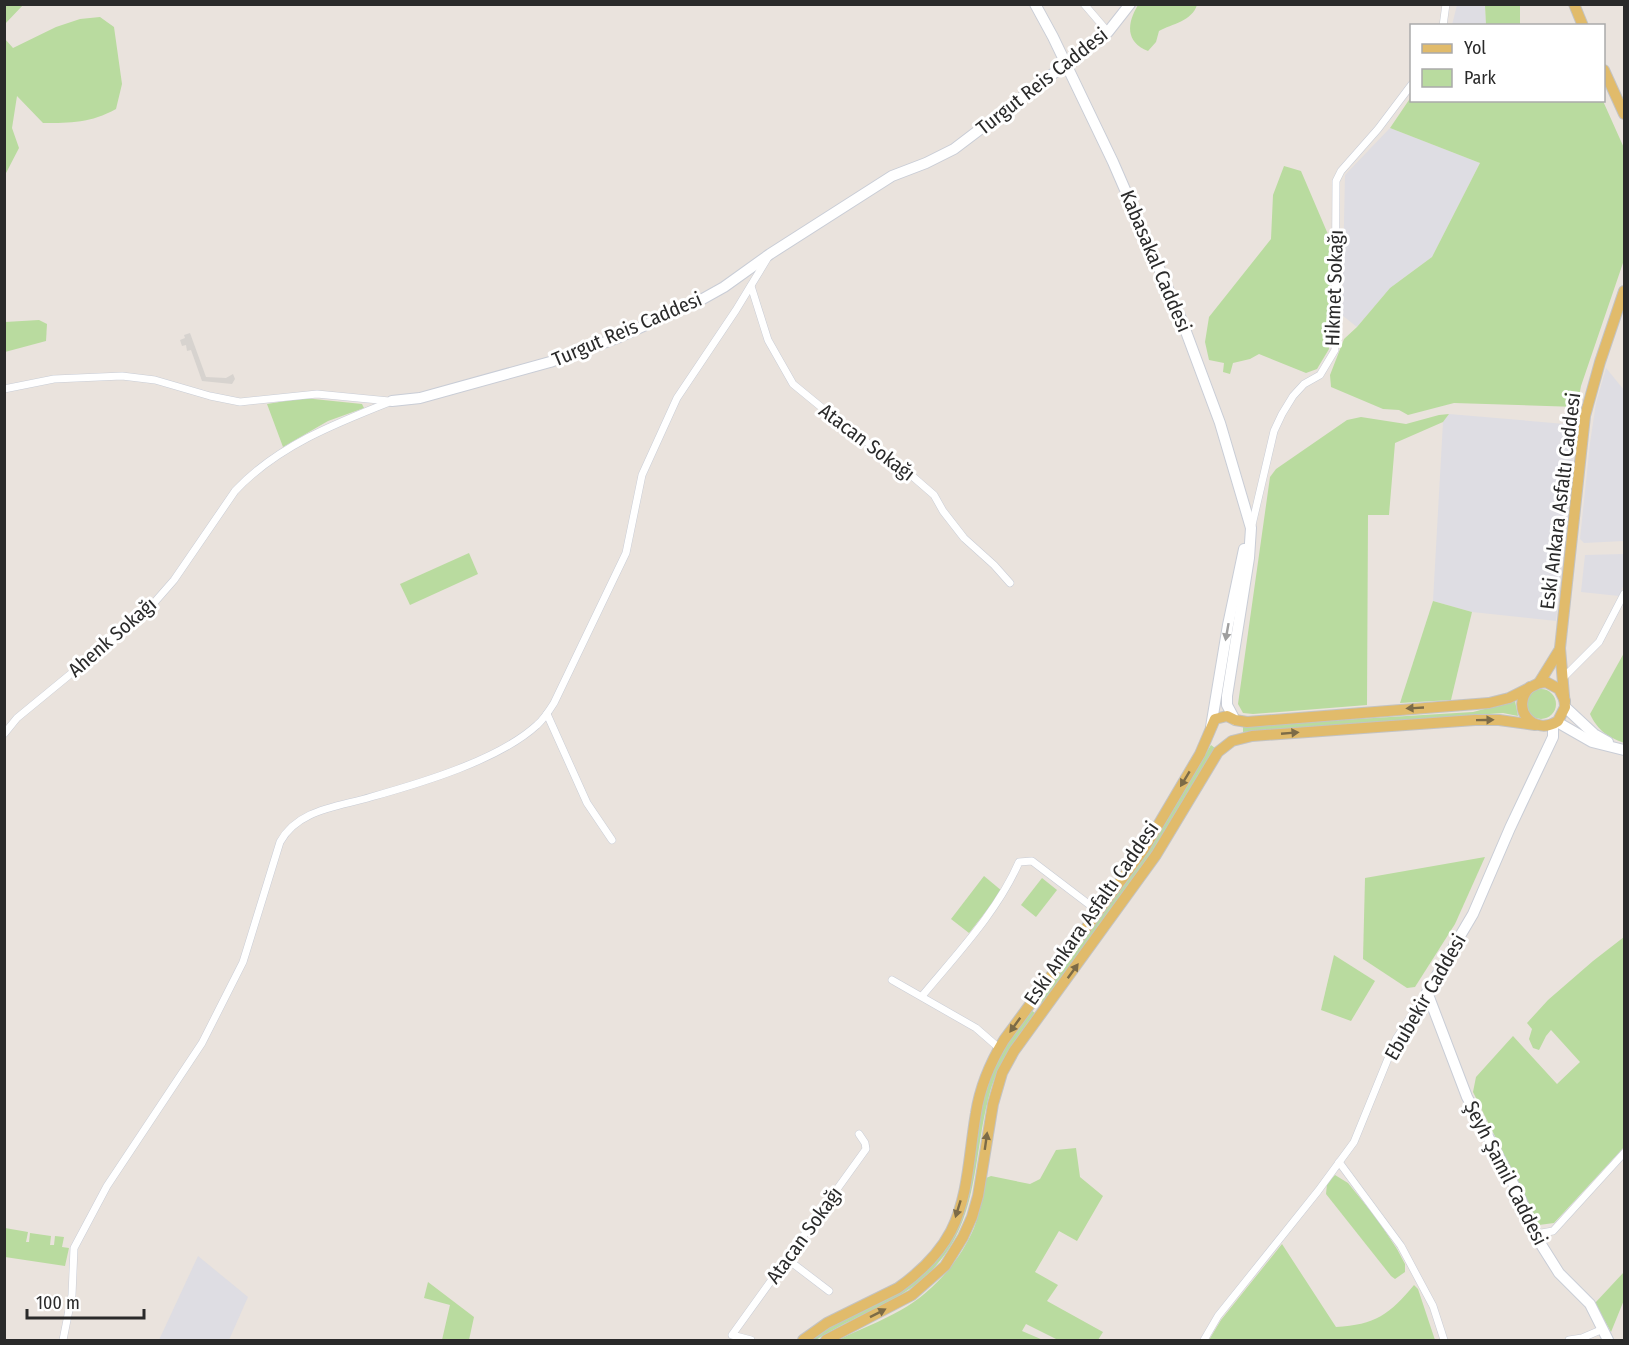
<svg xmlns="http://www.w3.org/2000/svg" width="1629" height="1345" font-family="'Fira Sans Condensed',sans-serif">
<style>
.industrial{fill:#dedde3}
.green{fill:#b9db9f}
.plaza{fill:#d7d3cf}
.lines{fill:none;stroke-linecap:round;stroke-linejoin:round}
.street-casing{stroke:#c9cdd6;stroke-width:8}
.secondary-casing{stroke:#c9cdd6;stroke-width:12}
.primary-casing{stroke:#c3c3c3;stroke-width:12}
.street{stroke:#fff;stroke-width:7}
.secondary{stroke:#fff;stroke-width:10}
.primary{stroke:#e1bb6b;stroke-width:10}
.oneway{fill:#9f9f9f}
.oneway2{fill:#7c6b47}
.labels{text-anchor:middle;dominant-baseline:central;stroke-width:6;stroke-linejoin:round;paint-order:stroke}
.street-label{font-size:20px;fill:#2a2a2a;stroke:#fff}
</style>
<rect width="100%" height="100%" fill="#eae3dd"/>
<g class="industrial">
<path d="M1457 5H1485L1486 25H1452Z"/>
<path d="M1390 128 1480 163 1432 257 1390 288 1357 327 1342 315 1345 175Z"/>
<path d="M1606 368 1624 390V541L1584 543 1580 539 1590 443 1596 403Z"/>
<path d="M1449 414 1577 425 1556 621 1472 612 1433 601 1443 422Z"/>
<path d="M1624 554V584L1619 596 1581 592 1585 555Z"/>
<path d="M198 1256 248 1297 229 1340H159Z"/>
</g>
<g class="green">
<path d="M5 4 23 5 5 24V39L13 48 56 27 80 19 100 17 114 27 122 84 116 109C91 123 71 123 43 123L17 96 12 128 19 148 5 175Z"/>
<path d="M1138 5V4L1197 5C1192 21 1172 24 1159 31L1156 42 1148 51C1125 42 1127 23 1138 5Z"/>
<path d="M1485 5H1520V25H1486Z"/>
<path d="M1411 97 1412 100 1603 101 1624 148V260L1581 386 1577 407 1454 403 1408 415 1399 410 1383 409 1331 387 1330 375 1344 339 1357 327 1390 288 1432 257 1480 163 1390 128Z"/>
<path d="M1284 166 1301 171 1330 239 1329 349 1317 369 1306 373 1259 354 1250 359 1233 363 1230 374 1223 372 1224 363 1209 360 1205 342 1209 317 1271 239 1273 195Z"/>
<path d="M39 320 47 324 46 341 5 352V322Z"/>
<path d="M304 398 362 404 364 408 328 421 283 447 267 404Z"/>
<path d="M1449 414 1443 422 1395 443 1389 515H1368L1367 705 1253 714 1243 713 1238 704 1270 477 1276 469 1347 420 1361 417 1406 424 1439 415Z"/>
<path d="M469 553 478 574 410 605 400 584Z"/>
<path d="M1433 601 1472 612 1451 700 1400 703Z"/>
<path d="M1624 653V743C1608 737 1598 731 1590 714Z"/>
<circle cx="1541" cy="704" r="15"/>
<path d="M1515 701 1518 716 1503 713 1243 732V726L1473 712Z"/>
<path d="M1211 745 1215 748 1148 859 1042 1003 1039 1000 1142 861Z"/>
<path d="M1485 857 1455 924 1415 987 1407 988 1363 959 1365 878Z"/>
<path d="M984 876 1002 891 969 933 951 919Z"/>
<path d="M1042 878 1057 890 1036 917 1021 905Z"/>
<path d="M1624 937V1147L1554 1223 1539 1225 1473 1092 1476 1077 1513 1036 1557 1084 1580 1062 1551 1030 1546 1036 1539 1050 1533 1048 1529 1039 1532 1029 1527 1023 1548 1000 1593 961Z"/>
<path d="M1334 955 1375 981 1351 1021 1321 1010Z"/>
<path d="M1031 1010 1035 1013C1016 1038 997 1064 989 1096 973 1156 979 1222 932 1270 899 1304 854 1315 816 1340H809L821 1332 896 1295 945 1248 989 1080 1007 1044Z"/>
<path d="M1076 1148 1080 1177 1103 1196 1077 1241 1059 1231 1035 1272 1058 1285 1047 1301 1103 1332 1098 1340H1058L1026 1324 1022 1331 1043 1340H838C858 1330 880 1322 901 1310 932 1293 960 1261 974 1228 980 1212 983 1195 986 1178L991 1176 1030 1184 1040 1179 1056 1150Z"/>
<path d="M1335 1175 1348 1183 1377 1219 1397 1249 1405 1264V1272L1395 1279 1391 1276 1326 1194 1327 1184Z"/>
<path d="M5 1228 28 1232 26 1242H29L30 1233 51 1236 50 1245H54L55 1236 64 1237 62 1247 69 1248 65 1266 5 1257Z"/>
<path d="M1282 1244 1336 1327C1375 1325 1390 1314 1414 1285L1418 1289 1435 1340H1209L1221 1320Z"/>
<path d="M1624 1272V1300L1611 1332 1595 1303Z"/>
<path d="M428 1282 474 1317 469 1340H442L450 1305 424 1298Z"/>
</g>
<path class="plaza" d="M190 333 206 377 226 378 233 374 235 379 232 384 202 381 191 350 187 351 186 345 182 346 180 340 185 338 184 335Z"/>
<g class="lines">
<g class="street-casing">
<g id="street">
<path d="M1084 4 1108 32"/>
<path d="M1443 26 1446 4"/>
<path d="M751 286 768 340 793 384 843 425 904 469 934 495 943 511 964 538 994 565 1010 583"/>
<path d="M4 389 54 379 122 376 155 380 210 396 240 402 317 394 389 401"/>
<path d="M1252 525 1274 431 1282 414 1293 396 1304 384 1320 375 1335 350 1336 181 1341 171 1378 129 1412 84"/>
<path d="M1562 679 1599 642 1624 594"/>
<path d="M547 714 587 803 612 840"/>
<path d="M4 734 17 718 146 612 174 580 235 491C277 446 336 423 392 401"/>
<path d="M892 980 976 1028 999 1048"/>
<path d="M922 996C956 955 998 911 1019 862L1032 861 1099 912"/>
<path d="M1339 1162 1401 1246 1433 1306 1444 1340"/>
<path d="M1536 1234 1553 1231 1624 1153"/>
<path d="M787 1259 829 1291"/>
<path d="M63 1340 72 1295 74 1248 107 1186 202 1043 243 962 280 842C298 809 338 807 371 797 421 783 499 760 537 725 544 719 549 711 554 703L626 553 642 475 677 398 736 310 767 259"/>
<path d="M751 1340 732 1335 866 1149 865 1143 859 1134"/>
<path d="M1204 1340 1218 1316 1318 1191 1354 1142 1396 1039 1427 992"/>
<path d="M1569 1340 1582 1338 1603 1329"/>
</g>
</g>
<g class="secondary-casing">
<g id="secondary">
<path d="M1035 4 1053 37 1113 162 1182 321 1220 423 1251 528 1249 558 1227 696V705L1235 720"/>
<path d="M392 401 420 398 550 362 617 338 699 301 724 287 770 254 892 176 926 163 954 149 1108 32 1130 4"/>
<path d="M1565 707 1594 734 1608 742"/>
<path d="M1557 722 1592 742 1624 750"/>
<path d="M1553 724V737L1510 828 1473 914 1427 992 1467 1097 1516 1189 1542 1246 1559 1273 1590 1304 1608 1340"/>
<path d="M1211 727 1228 625 1244 549"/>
</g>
</g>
<g class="primary-casing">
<g id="primary">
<path d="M1574 4 1583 26"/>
<path d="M1604 70 1624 114"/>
<path d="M1539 683 1560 649"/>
<path d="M1530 687C1509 708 1534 737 1558 721L1565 707 1560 648 1585 416 1600 362 1624 291"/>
<path d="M803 1340 827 1323 898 1288C919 1273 939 1254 951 1231 969 1195 969 1152 976 1113 980 1087 990 1063 1004 1040L1144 849 1200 754 1215 719 1227 716 1235 720 1247 722 1489 703 1509 698 1539 683 1546 682 1559 689 1565 701"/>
<path d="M826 1340 912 1295 945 1266 963 1237 972 1217 978 1196 993 1104 1002 1073 1014 1051 1156 855 1218 752 1232 741 1252 736 1475 720H1499L1535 725"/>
</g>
</g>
<use href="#street" class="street"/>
<use href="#secondary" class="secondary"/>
<use href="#primary" class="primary"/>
</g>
<defs><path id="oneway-solid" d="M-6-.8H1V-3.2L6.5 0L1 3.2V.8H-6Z" transform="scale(1.5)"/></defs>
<use class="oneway" href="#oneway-solid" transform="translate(1227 632) rotate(100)"/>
<g class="oneway2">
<use href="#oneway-solid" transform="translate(1415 708) rotate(177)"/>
<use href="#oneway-solid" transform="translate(1485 720) rotate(-1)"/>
<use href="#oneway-solid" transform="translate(1290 733) rotate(-5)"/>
<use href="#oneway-solid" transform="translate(1185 779) rotate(121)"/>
<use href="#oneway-solid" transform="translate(1073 971) rotate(-54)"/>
<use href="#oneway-solid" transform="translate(1015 1025) rotate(126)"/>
<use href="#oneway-solid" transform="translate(986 1141) rotate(-82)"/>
<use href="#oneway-solid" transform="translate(958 1209) rotate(107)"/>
<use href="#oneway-solid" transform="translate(878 1313) rotate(-27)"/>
</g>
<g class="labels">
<g class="street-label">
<text transform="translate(1042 81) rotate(-38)">Turgut Reis Caddesi</text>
<text transform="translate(1156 261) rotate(67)">Kabasakal Caddesi</text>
<text transform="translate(1334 288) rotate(-88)">Hikmet Sokağı</text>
<text transform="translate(627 329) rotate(-23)">Turgut Reis Caddesi</text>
<text transform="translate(867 442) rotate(37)">Atacan Sokağı</text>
<text transform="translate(1560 501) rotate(-83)">Eski Ankara Asfaltı Caddesi</text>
<text transform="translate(112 637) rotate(-41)">Ahenk Sokağı</text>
<text transform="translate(1091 913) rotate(-55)">Eski Ankara Asfaltı Caddesi</text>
<text transform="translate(1425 997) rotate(-60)">Ebubekir Caddesi</text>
<text transform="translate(1506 1173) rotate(63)">Şeyh Şamil Caddesi</text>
<text transform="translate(804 1235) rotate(-54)">Atacan Sokağı</text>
</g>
</g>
<rect width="1629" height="1345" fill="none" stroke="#2a2a2a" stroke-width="12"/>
<rect x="1410" y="24" width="195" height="78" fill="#ffffff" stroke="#aaaaaa" stroke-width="1.5"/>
<rect x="1422" y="44" width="30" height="9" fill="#e1bb6b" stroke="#aaaaaa" stroke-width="1.5"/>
<text x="1464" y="54" font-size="18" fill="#2a2a2a">Yol</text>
<rect x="1422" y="69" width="30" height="18" fill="#b9db9f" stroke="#aaaaaa" stroke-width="1.5"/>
<text x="1464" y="84" font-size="18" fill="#2a2a2a">Park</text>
<path d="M27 1309v9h117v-9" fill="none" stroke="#2a2a2a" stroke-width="3"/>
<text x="36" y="1309" font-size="18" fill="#2a2a2a" stroke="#ffffff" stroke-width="4.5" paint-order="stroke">100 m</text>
</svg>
